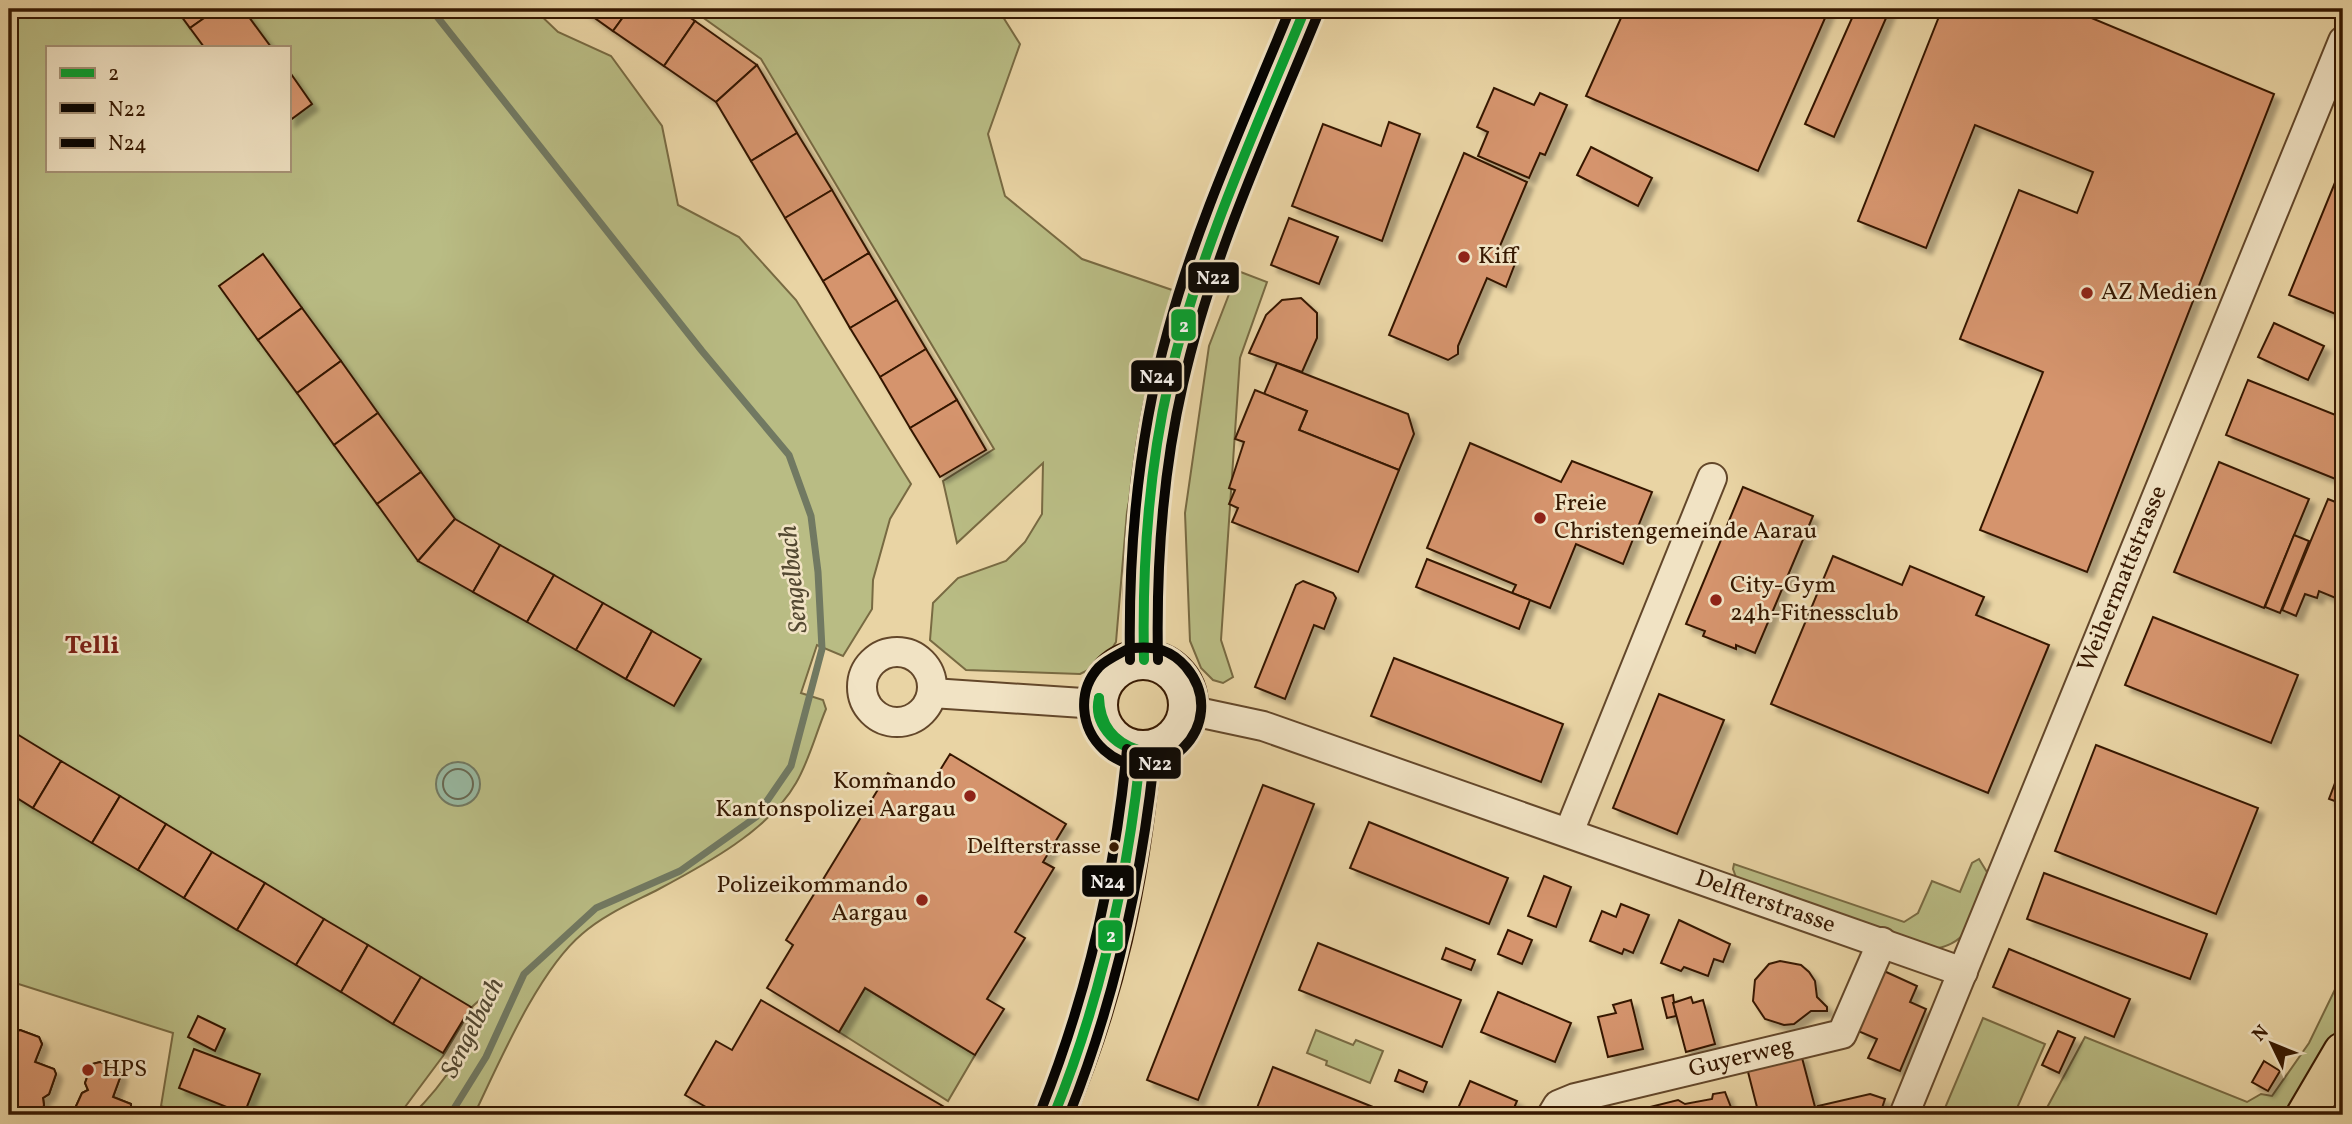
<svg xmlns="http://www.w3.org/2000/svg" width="2352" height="1124" font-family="Vollkorn,serif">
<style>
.green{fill:#b9bc84;stroke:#786a42;stroke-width:2;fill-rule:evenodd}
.water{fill:#98b9a2;stroke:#717962;stroke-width:2}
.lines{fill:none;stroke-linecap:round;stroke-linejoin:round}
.shore{stroke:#676852;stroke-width:2}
.stream{stroke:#717962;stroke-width:7}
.building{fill:#d5946d;stroke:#361801;stroke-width:2;filter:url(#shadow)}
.street-casing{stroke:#63472a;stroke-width:32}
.secondary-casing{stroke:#361801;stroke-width:42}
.primary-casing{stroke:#361801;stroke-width:42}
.street{stroke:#f1e3c4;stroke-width:28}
.secondary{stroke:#f1e3c4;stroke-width:38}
.primary{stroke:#e9d4a4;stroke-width:38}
.bus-1-casing{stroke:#f1e3c4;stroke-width:16}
.bus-2-casing{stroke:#f1e3c4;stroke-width:16}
.bus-3-casing{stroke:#f1e3c4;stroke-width:16}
.bus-1{stroke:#03a330;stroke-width:10}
.bus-2{stroke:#000;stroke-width:10}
.bus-3{stroke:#000;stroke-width:10}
.poi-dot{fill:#8f2418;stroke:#f1e3c4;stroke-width:2.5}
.bus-dot{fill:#361801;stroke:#f1e3c4;stroke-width:2.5}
.labels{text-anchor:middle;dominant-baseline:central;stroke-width:5;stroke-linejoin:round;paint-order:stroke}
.bus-label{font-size:22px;fill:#361801;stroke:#f1e3c4;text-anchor:end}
.poi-label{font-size:24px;fill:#361801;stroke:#f1e3c4;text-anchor:start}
.street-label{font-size:24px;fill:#361801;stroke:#f1e3c4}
.water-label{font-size:26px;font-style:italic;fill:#534831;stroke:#f1e3c4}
.neighbourhood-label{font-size:26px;font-weight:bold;fill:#7a1f14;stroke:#f1e3c4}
.line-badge{stroke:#f1e3c4;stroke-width:2.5}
.badge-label{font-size:19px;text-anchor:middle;font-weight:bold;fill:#fff}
</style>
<defs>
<filter id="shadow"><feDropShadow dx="6" dy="6" stdDeviation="2" flood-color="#0004"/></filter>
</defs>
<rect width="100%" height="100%" fill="#e9d4a4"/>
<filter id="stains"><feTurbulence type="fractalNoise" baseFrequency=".00286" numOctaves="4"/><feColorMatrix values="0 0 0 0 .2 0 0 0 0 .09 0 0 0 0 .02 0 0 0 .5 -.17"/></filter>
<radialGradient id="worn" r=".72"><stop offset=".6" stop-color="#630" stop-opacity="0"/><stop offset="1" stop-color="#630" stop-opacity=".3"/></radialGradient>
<g class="green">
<path d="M9 9H534L558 32 611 56 662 126 678 205 739 237 796 300 911 484 890 519 873 580 872 609 843 656 817 645 801 693 823 700 826 709C816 733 809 761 796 783 769 830 706 864 659 889 632 903 605 914 582 934 538 971 499 1063 474 1115H412C442 1087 481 1030 491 990L473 1006 443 1056 399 1115H184L161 1106 173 1033 9 981ZM47 47H289V170H47Z"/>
<path d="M691 9H998L1020 44 988 134 1005 196 1082 259 1175 291 1159 347 1127 512 1116 642C1107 658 1097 666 1080 674L966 670 930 640 933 603 958 578 1006 561 1025 542 1042 514 1043 463 957 543 943 481 994 449 761 59Z"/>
<path d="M1238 271 1267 282 1240 358 1221 640 1233 677 1223 683 1213 680 1201 668 1190 641 1185 513 1209 346Z"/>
<path d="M1979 859 1990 877C1977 910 1972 946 1931 949L1737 880 1733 869 1734 864 1904 922 1918 913 1932 881 1960 892 1972 863Z"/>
<path d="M2343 973V1022L2285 1115H2043L2085 1037 2247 1102 2261 1094 2272 1096 2309 1043Z"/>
<path d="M865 988 975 1055 948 1101 839 1032Z"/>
<path d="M1983 1018 2045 1044 2014 1115H1942Z"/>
<path d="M1316 1030 1353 1045 1356 1040 1383 1051 1370 1083 1326 1065 1327 1061 1307 1053Z"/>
</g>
<circle class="water" cx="458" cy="784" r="22"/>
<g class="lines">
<circle class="shore" cx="458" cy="784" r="15"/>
<path class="stream" d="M431 9 702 351 789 455 811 516 818 572 822 649 791 766 756 817 680 871 596 908 524 974 486 1057 450 1115"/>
</g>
<g class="building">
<path d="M176 9H217L190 28Z"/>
<path d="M217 9H243L271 47H204L190 28Z"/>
<path d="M582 9H629L613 31Z"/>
<path d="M629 9H677L695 21 664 66 613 31Z"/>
<path d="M1625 9H1829L1758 171 1586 96Z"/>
<path d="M1856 9H1890L1834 137 1805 124Z"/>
<path d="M1942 9H2070L2274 94 2087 572 1980 530 2043 372 1960 339 2019 190 2077 213 2093 172 1975 125 1926 248 1858 221Z"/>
<path d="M695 21 757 65 716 102 664 66Z"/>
<path d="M757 65 797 133 751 161 716 102Z"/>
<path d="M289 71 312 104 289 121Z"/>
<path d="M1494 88 1534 105 1540 93 1567 105 1545 155 1540 153 1529 178 1478 156 1488 132 1477 127Z"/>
<path d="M1389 122 1420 134 1382 241 1292 206 1323 124 1381 146Z"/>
<path d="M797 133 832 190 785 218 751 161Z"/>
<path d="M1591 147 1652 178 1638 206 1577 175Z"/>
<path d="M1464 153 1527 182 1497 253 1516 261 1506 287 1487 278 1458 346V354L1448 360 1389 335Z"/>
<path d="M2343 163V317L2289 295Z"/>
<path d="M832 190 869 253 823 281 785 218Z"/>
<path d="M1289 218 1338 237 1319 284 1271 265Z"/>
<path d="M869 253 897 300 850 328 823 281Z"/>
<path d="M263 254 302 308 258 340 219 286Z"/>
<path d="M1301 298 1317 313V338L1302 372 1249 353 1266 315 1282 300Z"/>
<path d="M897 300 926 349 880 377 850 328Z"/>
<path d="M302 308 341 361 297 393 258 340Z"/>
<path d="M2274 323 2324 346 2308 380 2258 357Z"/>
<path d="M926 349 957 400 910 428 880 377Z"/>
<path d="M341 361 378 413 334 445 297 393Z"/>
<path d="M1277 363 1408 414 1414 434 1399 470 1299 430 1307 411 1264 394Z"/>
<path d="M2248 380 2343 418V482L2226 435Z"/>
<path d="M1255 390 1307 411 1299 430 1399 470 1358 572 1232 522 1238 508 1229 504 1235 490 1229 488 1244 442 1235 439Z"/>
<path d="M957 400 986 450 940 477 910 428Z"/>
<path d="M378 413 421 472 377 504 334 445Z"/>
<path d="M1470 443 1561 482 1572 461 1652 492 1623 564 1576 544 1550 608 1512 593 1516 585 1427 548Z"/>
<path d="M2219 462 2309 499 2264 608 2174 572Z"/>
<path d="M421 472 455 519 418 561 377 504Z"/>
<path d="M1743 487 1813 516 1755 653 1736 645V649L1703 636 1705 631 1686 624Z"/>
<path d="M2328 499 2343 505V601L2319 591 2317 598 2305 594 2296 616 2282 610Z"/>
<path d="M455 519 500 545 473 592 418 561Z"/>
<path d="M2294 535 2309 541 2280 613 2265 607Z"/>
<path d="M500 545 554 575 527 622 473 592Z"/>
<path d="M1833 556 1902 585 1910 566 1984 597 1976 615 2049 645 1988 793 1771 704Z"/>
<path d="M1427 559 1530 600 1519 629 1416 587Z"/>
<path d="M554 575 603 603 576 650 527 622Z"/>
<path d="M1303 581 1333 593 1336 598 1324 629 1314 625 1285 699 1255 687 1296 585Z"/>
<path d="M603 603 652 631 626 679 576 650Z"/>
<path d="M2153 617 2298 675 2271 743 2125 685Z"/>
<path d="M652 631 701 659 674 706 626 679Z"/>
<path d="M1394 658 1563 724 1541 782 1371 716Z"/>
<path d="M1659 694 1724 720 1677 834 1613 808Z"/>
<path d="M12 731 61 761 33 808 9 793V737Z"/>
<path d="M2096 745 2258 808 2216 914 2055 851Z"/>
<path d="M950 754 1066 824 1043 862 1054 868 1015 932 1025 938 987 999 1004 1009 975 1055 865 988 839 1032 767 988 793 945 786 940 888 773 904 782 908 776 929 788Z"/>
<path d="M61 761 120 796 92 843 33 808Z"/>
<path d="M2340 770 2343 771V804L2329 799Z"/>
<path d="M1263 785 1314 804 1198 1100 1147 1080Z"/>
<path d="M120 796 166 824 138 870 92 843Z"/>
<path d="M1369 822 1508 878 1489 924 1350 868Z"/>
<path d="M166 824 212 852 184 898 138 870Z"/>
<path d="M212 852 265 883 237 930 184 898Z"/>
<path d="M2044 873 2207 934 2190 979 2027 919Z"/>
<path d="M1544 876 1571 887 1556 927 1528 916Z"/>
<path d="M265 883 324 919 296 965 237 930Z"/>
<path d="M1621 904 1649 915 1633 953 1624 949 1622 954 1590 941 1602 911 1616 917Z"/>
<path d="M324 919 368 945 341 992 296 965Z"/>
<path d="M1679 920 1730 944 1723 962 1714 959 1708 976 1684 967 1681 971 1661 963Z"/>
<path d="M1508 930 1532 940 1522 964 1498 954Z"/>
<path d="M1318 943 1461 1000 1442 1047 1299 990Z"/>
<path d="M368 945 421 977 393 1024 341 992Z"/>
<path d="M1446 948 1475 960 1471 970 1442 959Z"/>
<path d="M2009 949 2130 999 2114 1037 1993 987Z"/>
<path d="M1780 961 1801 965 1809 972 1815 981 1817 997 1827 1007V1011H1811L1794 1024 1784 1025 1765 1019 1753 1001 1755 980 1769 964Z"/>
<path d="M1884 971 1917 986 1910 1002 1926 1009 1900 1071 1868 1058 1877 1039 1858 1031Z"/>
<path d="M421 977 471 1007 443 1053 393 1024Z"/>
<path d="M1498 992 1571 1023 1555 1062 1481 1032Z"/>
<path d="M1673 995 1676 1016 1667 1018 1662 998Z"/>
<path d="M1691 997 1693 1003 1703 1000 1715 1044 1686 1052 1673 1003Z"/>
<path d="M761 1000 958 1115H720L685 1095 716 1041 732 1050Z"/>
<path d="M1631 1000 1643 1049 1608 1057 1598 1017 1616 1013 1613 1005Z"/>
<path d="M198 1016 225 1029 215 1051 188 1037Z"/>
<path d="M20 1030 39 1037 42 1044 35 1062 54 1069 56 1074 49 1094 43 1098 44 1105 40 1115H9V1044L13 1033Z"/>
<path d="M20 1030 39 1037 42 1044 35 1062 54 1069 56 1074 49 1094 43 1098 44 1105 40 1115H9V1044L13 1033Z"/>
<path d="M2058 1031 2075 1038 2059 1073 2042 1065Z"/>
<path d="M194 1049 260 1074 244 1114 179 1088Z"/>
<path d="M1801 1054 1815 1107 1783 1115H1759L1747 1068Z"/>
<path d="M2264 1061 2280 1071 2268 1091 2252 1082Z"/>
<path d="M100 1062 115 1067 121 1075 113 1097 131 1104V1115H72L82 1093 88 1090 85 1083 92 1064Z"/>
<path d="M100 1062 115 1067 121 1075 113 1097 131 1104V1115H72L82 1093 88 1090 85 1083 92 1064Z"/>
<path d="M1273 1067 1393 1115 1255 1113Z"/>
<path d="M1399 1070 1427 1082 1423 1092 1395 1081Z"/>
<path d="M1470 1081 1517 1101 1511 1115H1455Z"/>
<path d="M1725 1092 1734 1115 1626 1113 1678 1100 1685 1104 1712 1099 1713 1094Z"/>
<path d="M1870 1094 1885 1099 1882 1108 1888 1110 1886 1115H1811L1820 1113 1818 1106Z"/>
</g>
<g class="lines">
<g class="street-casing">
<g id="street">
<circle cx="897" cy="687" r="35"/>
<path d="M932 693 1098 704"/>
<path id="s1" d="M1188 710 1263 726 1963 972"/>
<path d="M1569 832 1712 478"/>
<path id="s2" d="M1552 1115 1558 1105 1575 1098 1842 1034 1882 942"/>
<path id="s3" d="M1904 1115 2343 41"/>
</g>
</g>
<g class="secondary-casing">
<g id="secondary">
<path d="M1144 660C1141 567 1148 472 1169 381 1198 253 1256 131 1305 9"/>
<circle cx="1143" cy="705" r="45"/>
<path d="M1054 1115C1105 996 1130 880 1141 750"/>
</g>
</g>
<g class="primary-casing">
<path id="primary" d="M2306 1115 2343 1052"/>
</g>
<use href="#street" class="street"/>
<use href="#secondary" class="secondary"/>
<use href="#primary" class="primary"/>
<g class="bus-1-casing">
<g id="bus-1">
<path d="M1144 660C1142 566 1148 473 1169 381 1199 252 1255 131 1305 9"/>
<path d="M1099 698C1100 724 1113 742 1138 750"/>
<path d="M1099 698C1093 723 1114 746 1138 750"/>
<path d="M1054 1115C1102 997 1128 877 1141 750"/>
</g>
</g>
<g class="bus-2-casing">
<g id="bus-2">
<path d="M1126 650C1117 655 1106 660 1099 667 1077 691 1080 728 1104 750 1158 798 1234 724 1186 667 1171 650 1156 646 1134 648"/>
<path d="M1158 660C1156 567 1162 475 1183 384 1212 256 1268 136 1318 14"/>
<path d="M1069 1115C1116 997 1142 878 1155 751"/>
</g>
</g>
<g class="bus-3-casing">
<g id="bus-3">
<path d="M1130 660C1128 548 1138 438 1168 330 1198 220 1247 115 1290 9"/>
<path d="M1041 1110C1088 993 1115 874 1127 749"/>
</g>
</g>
<use href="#bus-1" class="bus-1"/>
<use href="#bus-2" class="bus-2"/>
<use href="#bus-3" class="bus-3"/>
</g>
<g class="poi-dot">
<circle cx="1464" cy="257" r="7"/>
<circle cx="2087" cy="293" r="7"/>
<circle cx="1540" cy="518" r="7"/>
<circle cx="1716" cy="600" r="7"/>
<circle cx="970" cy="796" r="7"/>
<circle cx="922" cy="900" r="7"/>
<circle cx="88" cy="1070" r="7"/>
</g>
<circle class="bus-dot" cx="1114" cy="847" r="6"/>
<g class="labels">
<g class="bus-label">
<text x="1101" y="847">Delfterstrasse</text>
</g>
<g class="poi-label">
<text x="1478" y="257">Kiff</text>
<text x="2101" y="293">AZ Medien</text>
<text x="1554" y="504">Freie<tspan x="1554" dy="28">Christengemeinde Aarau</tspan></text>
<text x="1730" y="586">City-Gym<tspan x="1730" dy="28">24h-Fitnessclub</tspan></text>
<text x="956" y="782" text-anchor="end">Kommando<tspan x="956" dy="28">Kantonspolizei Aargau</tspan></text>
<text x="908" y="886" text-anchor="end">Polizeikommando<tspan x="908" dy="28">Aargau</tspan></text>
<text x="102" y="1070">HPS</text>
</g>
<g class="street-label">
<text stroke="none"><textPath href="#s3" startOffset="579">Weihermattstrasse</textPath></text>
<text stroke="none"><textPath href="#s1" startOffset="609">Delfterstrasse</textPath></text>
<text stroke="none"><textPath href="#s2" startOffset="201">Guyerweg</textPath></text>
</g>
<g class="water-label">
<text transform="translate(794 579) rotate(-96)">Sengelbach</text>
<text transform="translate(473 1028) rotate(-63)">Sengelbach</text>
</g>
<g class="neighbourhood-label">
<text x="92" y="646">Telli</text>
</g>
</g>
<g class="line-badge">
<rect x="1187" y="261" width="53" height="33" rx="7" fill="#000"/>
<rect x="1170" y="308" width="27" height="34" rx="7" fill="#03a330"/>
<rect x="1130" y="359" width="53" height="34" rx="7" fill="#000"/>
<rect x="1128" y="746" width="54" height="34" rx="7" fill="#000"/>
<rect x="1081" y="864" width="54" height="34" rx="7" fill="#000"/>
<rect x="1097" y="919" width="27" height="33" rx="7" fill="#03a330"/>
</g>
<g class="badge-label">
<text x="1213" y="284">N22</text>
<text x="1184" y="332">2</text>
<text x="1157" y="383">N24</text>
<text x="1155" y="770">N22</text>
<text x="1108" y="888">N24</text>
<text x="1111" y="942">2</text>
</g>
<rect width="2352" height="1124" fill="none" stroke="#e9d4a4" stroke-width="35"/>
<rect x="10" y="10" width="2331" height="1103" fill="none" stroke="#361801" stroke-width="3.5"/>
<rect x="18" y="18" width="2317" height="1089" fill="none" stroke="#361801" stroke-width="2"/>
<rect x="46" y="46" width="245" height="126" fill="#f1e3c4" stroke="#a69276" stroke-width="2"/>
<rect x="60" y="68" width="35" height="10" fill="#03a330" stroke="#a69276" stroke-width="2"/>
<text x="108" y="80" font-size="21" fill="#361801">2</text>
<rect x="60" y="103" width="35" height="10" fill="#000000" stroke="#a69276" stroke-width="2"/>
<text x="108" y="116" font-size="21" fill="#361801">N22</text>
<rect x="60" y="138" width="35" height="10" fill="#000000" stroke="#a69276" stroke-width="2"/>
<text x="108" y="150" font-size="21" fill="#361801">N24</text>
<g transform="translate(2272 1044) rotate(313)" stroke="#f1e3c4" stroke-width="5" paint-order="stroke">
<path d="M0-5L12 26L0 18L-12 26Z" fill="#361801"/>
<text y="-10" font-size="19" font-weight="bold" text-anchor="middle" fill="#361801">N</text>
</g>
<rect width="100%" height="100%" filter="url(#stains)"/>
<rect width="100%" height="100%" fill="url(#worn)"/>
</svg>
